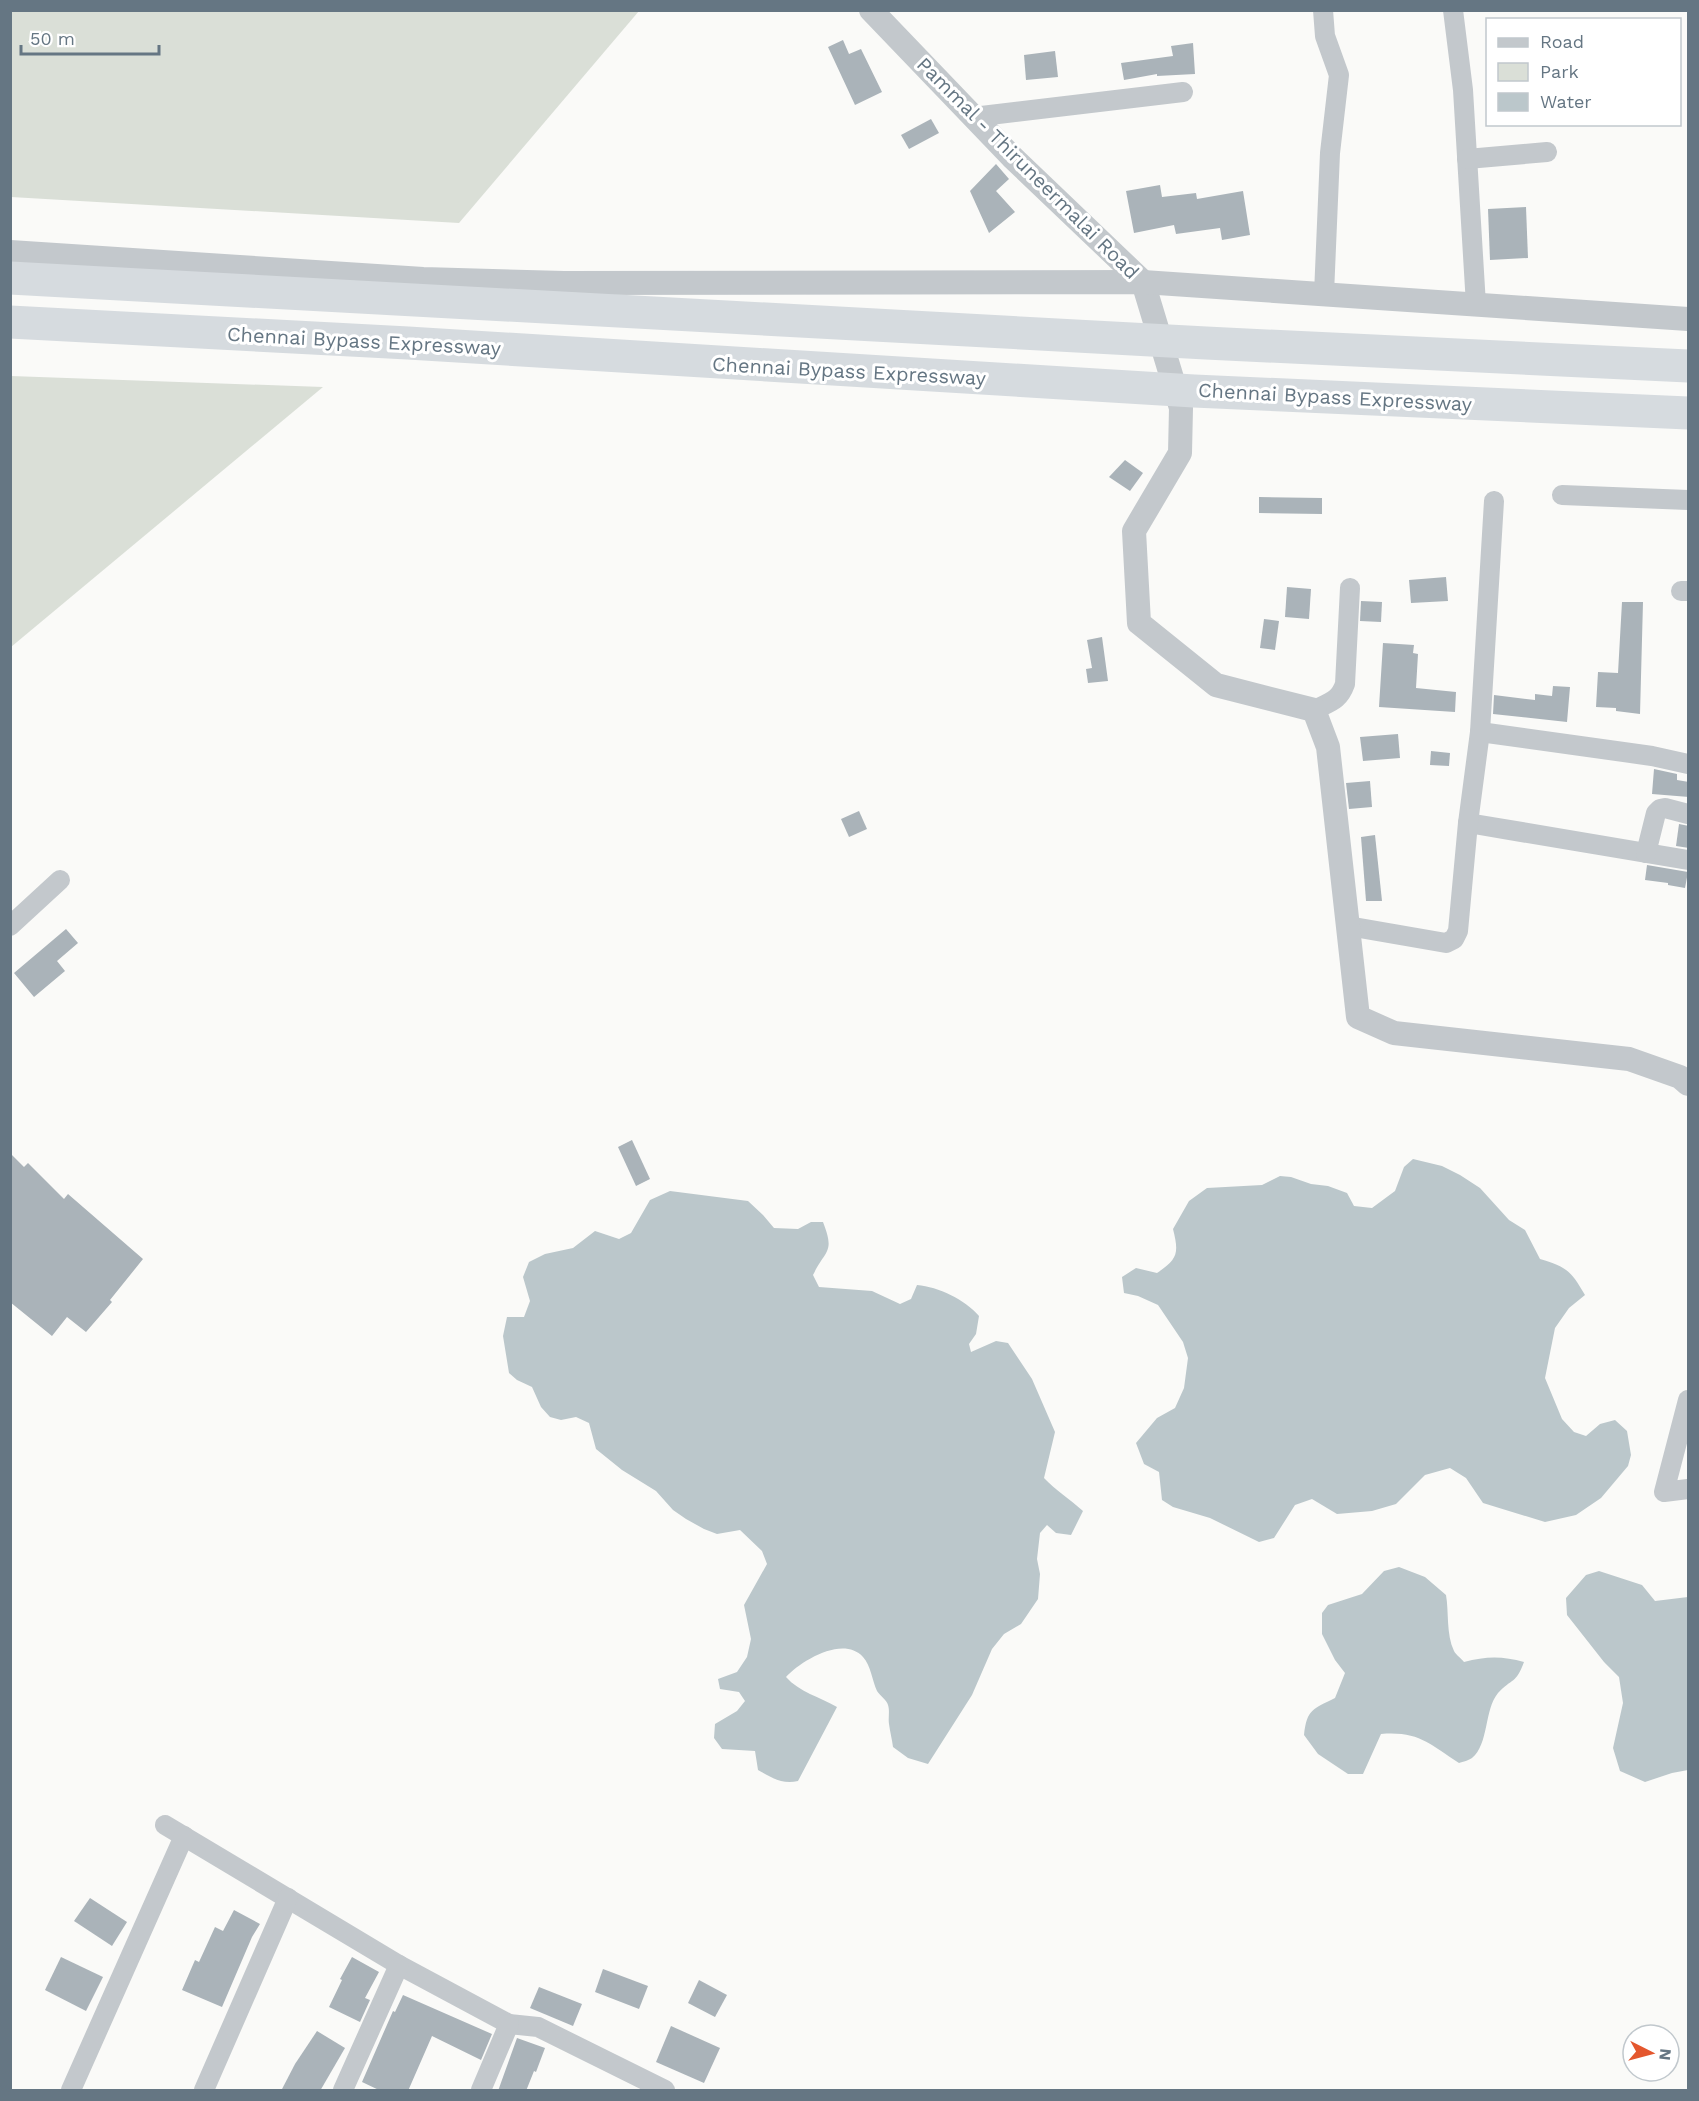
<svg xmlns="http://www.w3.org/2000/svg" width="1699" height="2101" font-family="'Work Sans',sans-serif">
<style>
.green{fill:#dadfd7}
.water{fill:#bbc7cb}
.building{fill:#aab3b9}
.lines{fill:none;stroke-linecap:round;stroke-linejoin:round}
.minor{stroke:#c3c8cc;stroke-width:20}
.tertiary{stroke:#c3c8cc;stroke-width:24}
.trunk{stroke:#d6dbdf;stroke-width:33}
.labels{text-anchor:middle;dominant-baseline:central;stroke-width:6;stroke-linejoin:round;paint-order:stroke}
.street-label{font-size:20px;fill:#657683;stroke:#fff}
</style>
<rect width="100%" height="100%" fill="#fafaf8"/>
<g class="green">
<path d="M10 11 11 10 639 11 459 223 11 197Z"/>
<path d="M11 376 323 387 11 647Z"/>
</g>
<g class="water">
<path d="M1413 1159 1442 1166 1460 1175 1480 1188 1509 1220 1525 1230 1540 1259C1567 1267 1571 1271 1585 1295L1569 1308 1555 1328 1545 1378 1562 1419 1574 1432 1586 1436 1600 1424 1615 1420 1627 1431 1631 1455 1628 1466 1601 1498 1576 1515 1545 1522 1483 1503 1466 1478 1450 1468 1425 1475 1396 1504 1372 1511 1337 1514 1312 1499 1295 1505 1274 1538 1259 1542 1210 1518 1173 1507 1162 1500 1159 1472 1144 1464 1136 1443 1157 1418 1175 1408 1184 1388 1188 1358 1183 1342 1158 1305 1138 1296 1124 1293 1122 1277 1136 1268 1157 1273C1178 1259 1179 1253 1173 1229L1189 1201 1207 1188 1262 1185 1280 1176 1291 1177 1311 1184 1328 1186 1347 1193 1354 1206 1372 1208 1395 1191 1404 1167Z"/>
<path d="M670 1191 748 1201 763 1215 774 1228 798 1229 811 1222H823C835 1253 826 1249 813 1275L819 1287 872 1291 900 1304 911 1299 917 1285C939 1287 964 1299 979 1316L976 1334 969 1344 971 1352 996 1341 1008 1343 1032 1379 1055 1432 1044 1478C1055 1490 1070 1499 1083 1511L1071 1535 1056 1533 1047 1525 1040 1533 1037 1559 1040 1574 1038 1599 1021 1624 1004 1634 992 1649 972 1695 928 1764 908 1758 893 1747C892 1739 890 1732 889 1724 888 1718 890 1711 888 1705 887 1700 880 1696 877 1691 872 1680 871 1666 863 1657 843 1635 801 1661 786 1677 799 1692 820 1697 837 1707L798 1781C782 1785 771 1777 758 1770L755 1751 722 1749 714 1738 715 1724 737 1711 745 1701 739 1692 720 1689 718 1679 737 1672 747 1657 751 1639 744 1605 767 1564 762 1551 740 1530 717 1534 704 1529 686 1519 673 1510 656 1491 622 1470 596 1449 589 1423 576 1417 561 1420 550 1417 541 1407 532 1387 517 1380 509 1373 503 1336 507 1317H524L530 1301 523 1277 529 1262 545 1254 573 1248 595 1231 619 1239 631 1233 650 1200Z"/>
<path d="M1399 1567 1425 1577 1446 1595C1449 1612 1446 1634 1454 1651 1456 1655 1461 1658 1464 1662 1486 1656 1503 1656 1524 1662 1516 1684 1512 1678 1498 1693 1484 1710 1489 1744 1472 1758 1469 1760 1463 1762 1459 1763 1429 1744 1419 1731 1381 1734L1363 1774H1348L1318 1754 1304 1735C1307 1709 1313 1709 1335 1698L1345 1673 1335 1660 1322 1634V1613L1328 1605 1362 1594 1384 1571Z"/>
<path d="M1599 1571 1642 1585 1655 1601 1688 1597V1770L1672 1773 1645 1782 1620 1771 1613 1748 1623 1703 1619 1677 1604 1662 1567 1615 1566 1598 1586 1575Z"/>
</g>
<g class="building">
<path d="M843 40 849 54 861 49 882 92 855 105 828 47Z"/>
<path d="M1193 43 1195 74 1157 76V74L1124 80 1121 63 1173 56 1171 46Z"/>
<path d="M1055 51 1058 77 1026 80 1024 55Z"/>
<path d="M931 119 939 133 909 149 901 135Z"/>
<path d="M996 164 1009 179 996 191 1015 212 989 233 970 191Z"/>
<path d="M1160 185 1162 197 1196 193 1197 199 1243 191 1250 235 1222 240 1220 228 1176 234 1174 225 1134 233 1126 191Z"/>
<path d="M1526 207 1528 258 1490 260 1488 209Z"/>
<path d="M1125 460 1143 473 1130 491 1109 477Z"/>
<path d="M1259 497 1322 498V514L1259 513Z"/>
<path d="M1446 577 1448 601 1411 603 1409 580Z"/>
<path d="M1287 587 1311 589 1309 619 1285 617Z"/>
<path d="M1361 601 1382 602 1381 622 1360 621Z"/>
<path d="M1622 602H1643L1640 714 1616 711V708L1596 707 1598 672 1618 673Z"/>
<path d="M1264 619 1279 621 1275 650 1260 648Z"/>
<path d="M1102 637 1108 681 1088 683 1086 669 1092 668 1087 640Z"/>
<path d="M1383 643 1414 645 1413 653 1418 654 1416 688 1456 692 1455 712 1379 707Z"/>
<path d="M1553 686 1570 687 1567 722 1493 714 1494 695 1535 700V694L1552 696Z"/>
<path d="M1398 734 1400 758 1363 761 1360 737Z"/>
<path d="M1431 751 1450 753 1449 766 1430 765Z"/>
<path d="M1654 769 1677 774V780L1689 782V797L1652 794Z"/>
<path d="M1370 781 1372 807 1349 809 1346 783Z"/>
<path d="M859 811 867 829 849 837 841 819Z"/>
<path d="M1679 824 1689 826V848L1676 846Z"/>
<path d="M1375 835 1382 901H1366L1361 837Z"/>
<path d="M1647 865 1688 872 1685 888 1668 885V883L1645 880Z"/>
<path d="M66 929 78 943 57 961 65 971 34 997 14 973Z"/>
<path d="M632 1140 650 1179 636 1186 618 1147Z"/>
<path d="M10 1153 24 1167 28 1163 64 1199 68 1194 143 1259 110 1300 112 1302 86 1332 67 1317 52 1336 10 1302Z"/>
<path d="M90 1898 127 1922 112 1946 74 1921Z"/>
<path d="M234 1910 260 1924 252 1937 222 2007 182 1990 195 1960 199 1962 215 1927 223 1931Z"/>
<path d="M61 1957 103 1977 86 2011 45 1990Z"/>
<path d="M352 1957 379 1972 365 1998 370 2000 360 2022 329 2007 342 1980 340 1979Z"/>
<path d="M603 1969 648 1986 639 2009 595 1992Z"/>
<path d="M699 1980 727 1995 715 2017 688 2003Z"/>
<path d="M539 1987 582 2004 573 2026 530 2008Z"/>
<path d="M403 1995 492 2034 481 2060 432 2036 408 2091H381L362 2082 393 2011 395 2012Z"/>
<path d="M671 2026 720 2048 704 2083 656 2062Z"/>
<path d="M317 2031 345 2048 320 2091H281L295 2064Z"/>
<path d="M517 2038 545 2048 536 2072 534 2071 526 2091H498Z"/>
</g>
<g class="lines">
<g class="minor">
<path d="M1323 10 1325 36 1339 75 1330 153 1324 294"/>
<path d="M1453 10 1463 90 1476 305"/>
<path d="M973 117 1183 92"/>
<path d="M1467 159 1547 152"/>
<path d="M1562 495 1688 500"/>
<path d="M1681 591H1688"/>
<path d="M1314 710C1330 702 1339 701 1345 684L1350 588"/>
<path d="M1480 732 1652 756 1688 764"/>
<path d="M1468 823 1688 860"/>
<path d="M1646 853 1656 813 1660 809 1665 808 1688 814"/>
<path d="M10 926 60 880"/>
<path d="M1348 926 1446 943 1454 939 1458 931 1468 823 1480 732 1494 501"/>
<path d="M1688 1400 1664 1492 1688 1489"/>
<path d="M165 1825 399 1965 509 2024 538 2027 665 2090"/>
<path d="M71 2090 184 1836"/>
<path d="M204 2090 288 1898"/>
<path d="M343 2090 399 1965"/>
<path d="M481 2090 509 2024"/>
</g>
<g class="tertiary">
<path d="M871 10 1012 157 1143 282 1181 408 1180 453 1134 531 1139 623 1216 685 1314 710 1328 747 1358 1017 1394 1033 1629 1059 1680 1077 1688 1084"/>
<path d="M10 252 423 279 564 283 1143 282 1688 319"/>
</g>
<g class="trunk">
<path d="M10 278 1206 343 1688 366"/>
<path d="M10 322 408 343 1194 391 1688 413"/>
</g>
</g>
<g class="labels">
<g class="street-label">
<text transform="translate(1028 168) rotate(45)">Pammal - Thiruneermalai Road</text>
<text transform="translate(364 341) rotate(3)">Chennai Bypass Expressway</text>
<text transform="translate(849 371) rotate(3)">Chennai Bypass Expressway</text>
<text transform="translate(1335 397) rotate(3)">Chennai Bypass Expressway</text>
</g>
</g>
<rect width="1699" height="2101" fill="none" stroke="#657683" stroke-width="24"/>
<rect x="1486" y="18" width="195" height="108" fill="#ffffff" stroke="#c1c8cd" stroke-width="1.5"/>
<rect x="1498" y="38" width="30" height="9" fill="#c3c8cc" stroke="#c1c8cd" stroke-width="1.5"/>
<text x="1540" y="48" font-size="18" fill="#657683">Road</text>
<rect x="1498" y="63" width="30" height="18" fill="#dadfd7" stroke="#c1c8cd" stroke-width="1.5"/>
<text x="1540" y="78" font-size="18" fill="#657683">Park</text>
<rect x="1498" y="93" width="30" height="18" fill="#bbc7cb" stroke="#c1c8cd" stroke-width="1.5"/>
<text x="1540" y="108" font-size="18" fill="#657683">Water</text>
<g transform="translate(1651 2053) rotate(96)"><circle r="28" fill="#ffffff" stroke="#c1c8cd" stroke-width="1.5"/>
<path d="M0-4.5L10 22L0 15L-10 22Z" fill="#e4572e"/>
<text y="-9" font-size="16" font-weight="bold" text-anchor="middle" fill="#657683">N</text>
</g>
<path d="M21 45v9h138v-9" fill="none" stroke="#657683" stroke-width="3"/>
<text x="30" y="45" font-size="18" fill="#657683" stroke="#ffffff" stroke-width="4.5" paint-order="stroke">50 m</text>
</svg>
